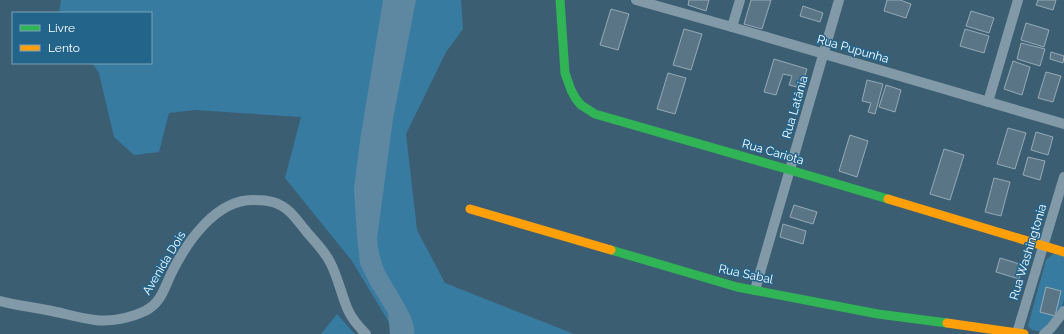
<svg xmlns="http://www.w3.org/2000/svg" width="1064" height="334" font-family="Raleway,sans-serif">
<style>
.green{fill:#387ba1}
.water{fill:#5e88a1}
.building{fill:#5a7686;stroke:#96aab6}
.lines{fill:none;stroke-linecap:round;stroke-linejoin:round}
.street{stroke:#829aa8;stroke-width:10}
.fast{stroke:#30b455;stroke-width:9}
.slow{stroke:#ff9f0a;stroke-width:9}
.labels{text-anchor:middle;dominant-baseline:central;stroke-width:3;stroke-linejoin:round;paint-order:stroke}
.street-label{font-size:12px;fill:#fff;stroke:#23648b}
</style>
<rect width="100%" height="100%" fill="#3b5e73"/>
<g class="green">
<path d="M61 0H461L463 29 446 52 406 134 417 230 445 283 574 334H396L352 261 285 178 301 117 195 110 169 113 159 152 134 155 114 137 99 73 92 63H151V13H59Z"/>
<path d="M1053 254 1064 255V299L1062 307 1043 330C1037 332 1032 331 1028 326L1046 260Z"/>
<path d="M337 314 353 332 355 334H321Z"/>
</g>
<path class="water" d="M383 0H416L393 119 377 239C378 250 380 259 384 269 391 284 418 320 414 334H390L388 313 371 286 360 264 357 236 354 189 360 141Z"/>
<g class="building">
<path d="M689 0H709L706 11 688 5Z"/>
<path d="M751 0H771L762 29 744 24Z"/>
<path d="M887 0H900L911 4 906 18 884 11Z"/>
<path d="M1038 0H1056L1053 10 1036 5Z"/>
<path d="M803 6 823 13 820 22 800 16Z"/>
<path d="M611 9 629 14 618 50 600 45Z"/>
<path d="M971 11 994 18 989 33 966 26Z"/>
<path d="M1026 23 1049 30 1044 47 1021 40Z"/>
<path d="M684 29 702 34 691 70 673 65Z"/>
<path d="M965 29 989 36 984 53 960 46Z"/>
<path d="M1021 43 1045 49 1040 66 1017 59Z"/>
<path d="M1051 52 1064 56 1063 63 1050 59Z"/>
<path d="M774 59 807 69 801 88 789 85 792 76 783 74 776 95 764 92Z"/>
<path d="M1013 61 1030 67 1022 95 1004 89Z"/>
<path d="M1046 72 1061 76 1053 102 1038 98Z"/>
<path d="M668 73 686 78 675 114 657 109Z"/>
<path d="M867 80 883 84 875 114 868 112 871 103 862 101Z"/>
<path d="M886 85 901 90 895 112 879 107Z"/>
<path d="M1008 128 1026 133 1015 169 997 164Z"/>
<path d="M1036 132 1053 137 1048 155 1031 150Z"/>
<path d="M850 135 868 141 857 177 839 171Z"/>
<path d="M944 149 964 155 950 200 930 194Z"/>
<path d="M1028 157 1045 161 1040 180 1023 175Z"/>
<path d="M994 178 1010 182 1001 216 985 212Z"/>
<path d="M794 205 817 212 813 224 790 217Z"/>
<path d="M783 224 806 231 803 244 780 237Z"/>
<path d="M1000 258 1023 265 1019 279 996 272Z"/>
<path d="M1046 287 1061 291 1055 316 1040 312Z"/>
</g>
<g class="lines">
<g class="street">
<path d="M636 0 732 27 1064 124"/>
<path d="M732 27 740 0"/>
<path d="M988 102 1018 0"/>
<path d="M755 290 839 0"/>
<path d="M0 301C15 305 32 307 47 310 63 313 79 318 95 320 111 322 130 318 145 311 162 302 164 288 172 272 187 242 216 199 254 200 269 200 279 202 290 212 296 218 301 225 306 231 314 241 324 250 330 262 338 277 341 294 348 310 352 319 359 327 366 334"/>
<path d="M1017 333 1064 177"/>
<path d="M1044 334 1051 328 1064 311"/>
</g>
<g class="fast">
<path d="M560 0 565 73 571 90 576 99 581 105 595 114 790 170 888 199"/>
<path d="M611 250 737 287 878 314 947 323"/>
</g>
<g class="slow">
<path d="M888 199 1064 252"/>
<path d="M470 209 611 250"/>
<path d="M947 323 1024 334"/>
</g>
</g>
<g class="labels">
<g class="street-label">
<text transform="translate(853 49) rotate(16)">Rua Pupunha</text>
<text transform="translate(795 107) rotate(-74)">Rua Latânia</text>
<text transform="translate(773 152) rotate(16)">Rua Cariota</text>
<text transform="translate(1028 252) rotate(-73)">Rua Washingtonia</text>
<text transform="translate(164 263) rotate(-59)">Avenida Dois</text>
<text transform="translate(746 274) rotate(12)">Rua Sabal</text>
</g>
</g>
<rect x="12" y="12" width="140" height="52" fill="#23648b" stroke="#7ba2b9"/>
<rect x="20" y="25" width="20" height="6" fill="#30b455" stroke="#7ba2b9"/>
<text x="48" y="32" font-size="12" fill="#ffffff">Livre</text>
<rect x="20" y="45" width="20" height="6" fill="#ff9f0a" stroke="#7ba2b9"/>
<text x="48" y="52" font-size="12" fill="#ffffff">Lento</text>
</svg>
